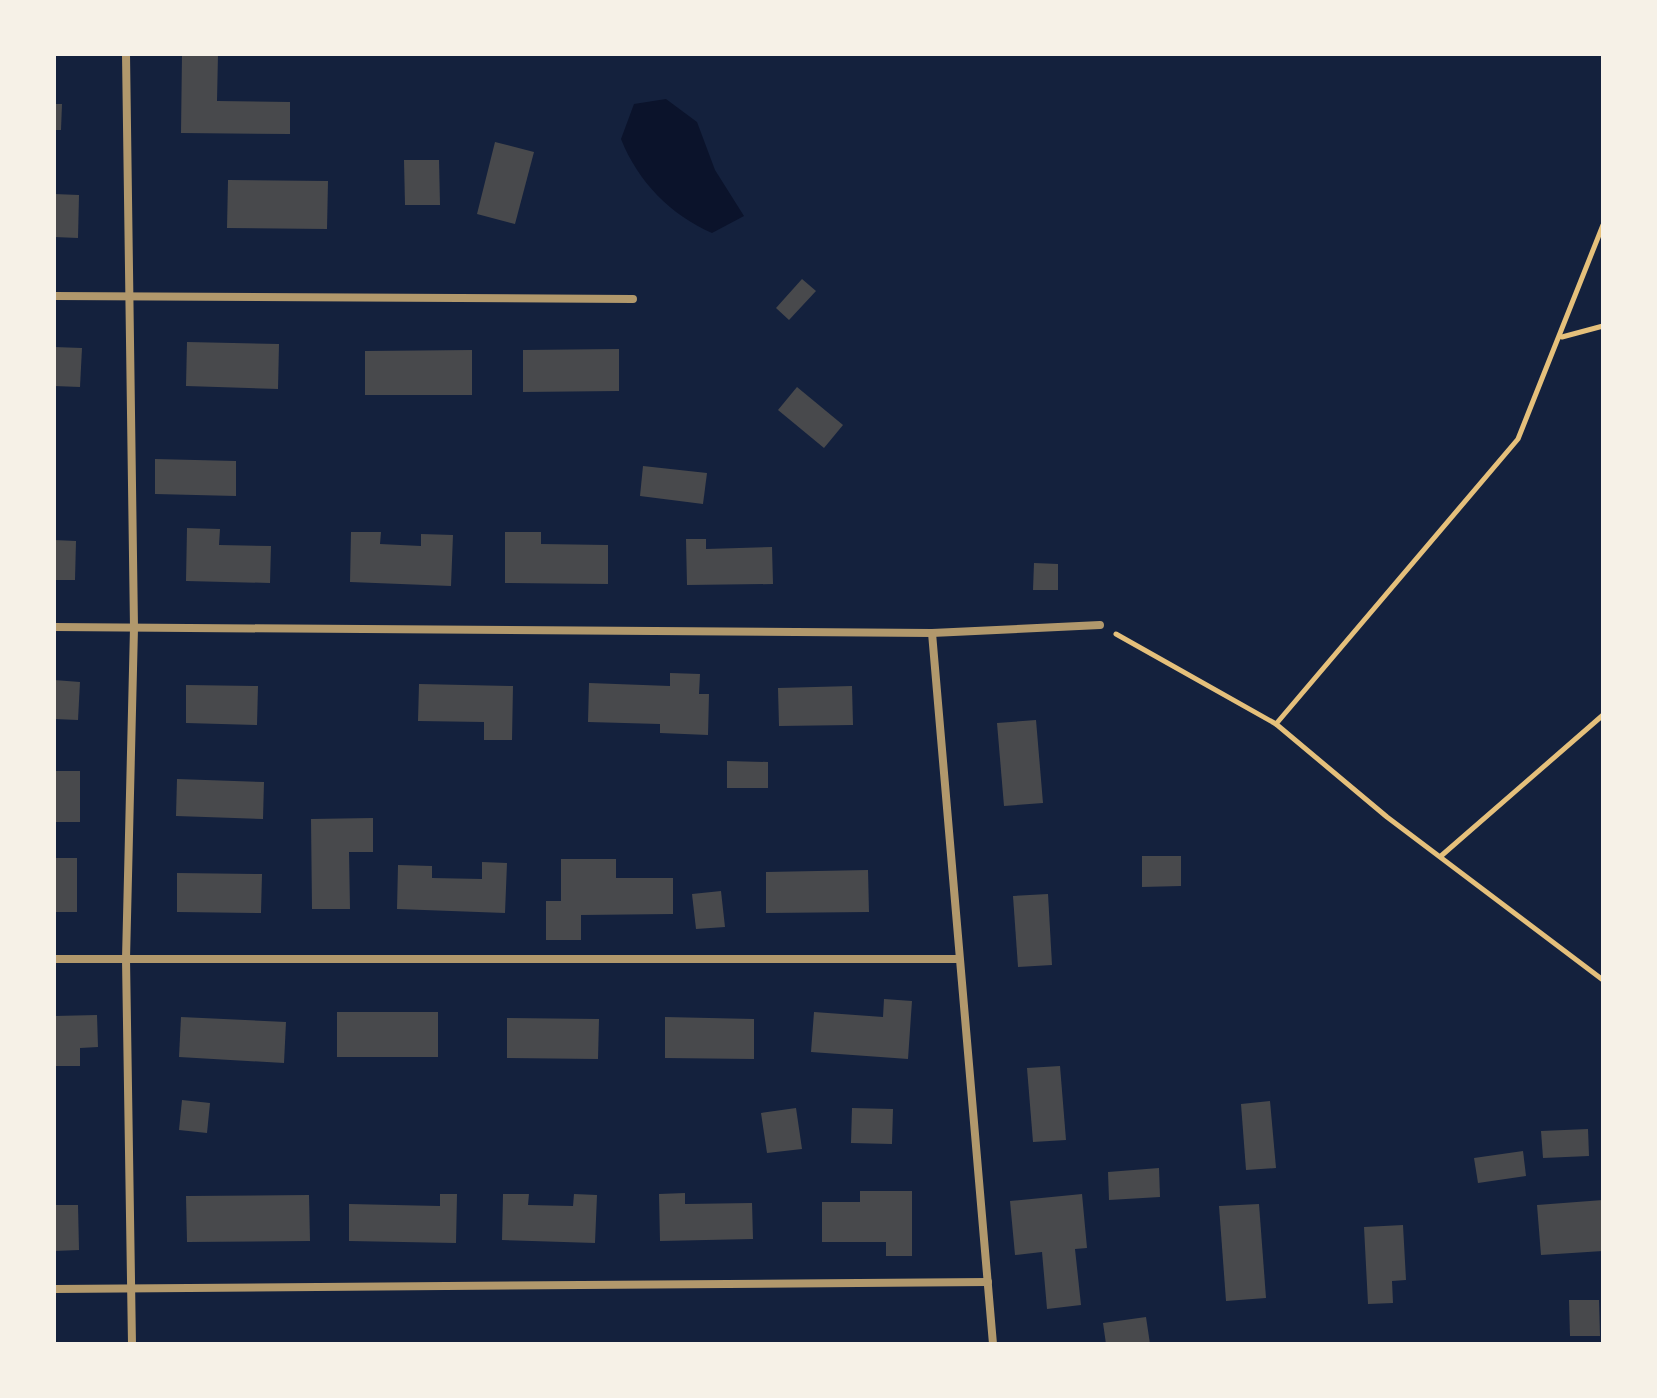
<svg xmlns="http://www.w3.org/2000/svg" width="1657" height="1398" font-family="Manrope,sans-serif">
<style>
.water{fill:#0b132b}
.building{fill:#48494c}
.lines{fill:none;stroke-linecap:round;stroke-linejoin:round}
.path{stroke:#e5c07b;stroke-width:5}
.minor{stroke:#b1986c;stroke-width:8}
</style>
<rect width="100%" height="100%" fill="#14213d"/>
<path class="water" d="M666 99 697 122 715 170 744 216 712 233C671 215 638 182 621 139L634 104Z"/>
<g class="building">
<path d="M182 54H218L217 101 290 102V134L181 133Z"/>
<path d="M54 104H62L61 130H54Z"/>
<path d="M495 142 534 152 515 224 477 214Z"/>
<path d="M404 160H439L440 205H405Z"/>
<path d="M228 180 328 181 327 229 227 228Z"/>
<path d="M54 194 79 195 78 238 54 237Z"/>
<path d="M802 279 816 291 789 320 776 308Z"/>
<path d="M187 342 279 344 278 389 186 386Z"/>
<path d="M54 347 82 348 80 387 54 386Z"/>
<path d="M619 349V391L523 392V350Z"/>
<path d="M472 350V395H365V351Z"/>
<path d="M797 387 843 425 824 448 778 410Z"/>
<path d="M155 459 236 461V496L155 494Z"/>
<path d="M643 466 707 473 703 504 640 496Z"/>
<path d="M187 528 220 529 219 545 271 546 270 583 186 581Z"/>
<path d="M351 532H381L380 544 421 546V534L453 535 451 586 350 582Z"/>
<path d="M505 532H541V544L608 545V584L505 583Z"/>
<path d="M686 539H706V549L772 547 773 584 687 585Z"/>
<path d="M54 540 76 541 75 580H54Z"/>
<path d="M1034 563 1058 564V590H1033Z"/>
<path d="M670 673 700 674 699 694H709L708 735 660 733V724L588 722 589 683 670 686Z"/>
<path d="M54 680 80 682 78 720 54 719Z"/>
<path d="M419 684 513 686 512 740H484V722L418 721Z"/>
<path d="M186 685 258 686 257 725 186 723Z"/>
<path d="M852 686 853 725 779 726 778 688Z"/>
<path d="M1036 720 1043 803 1004 806 997 723Z"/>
<path d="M727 761 768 762V788H727Z"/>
<rect x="54" y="771" width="26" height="51"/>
<path d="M177 779 264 782 263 819 176 816Z"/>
<path d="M373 818V852H349L350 909H312L311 819Z"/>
<path d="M1142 856H1181V886L1142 887Z"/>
<rect x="54" y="858" width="23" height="54"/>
<path d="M561 859H616V878H673V914L581 915V940H546V901H561Z"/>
<path d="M482 862 507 863 505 913 397 909 398 865 432 866V878L482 879Z"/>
<path d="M868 870 869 912 766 913V872Z"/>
<path d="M177 873 262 874 261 913 177 912Z"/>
<path d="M721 891 725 927 696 929 692 894Z"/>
<path d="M1048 894 1052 965 1018 967 1013 896Z"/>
<path d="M884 999 912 1001 908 1059 811 1052 814 1012 883 1017Z"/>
<rect x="337" y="1012" width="101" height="45"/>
<path d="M97 1015 98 1047 80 1048V1066H54V1016Z"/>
<path d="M181 1017 286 1022 284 1063 179 1057Z"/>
<path d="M665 1017 754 1019V1059L665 1058Z"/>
<path d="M507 1018 599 1019 598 1059 507 1058Z"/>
<path d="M1060 1066 1066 1140 1033 1142 1027 1068Z"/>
<path d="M182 1100 210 1103 207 1133 179 1130Z"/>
<path d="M1270 1101 1276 1168 1246 1170 1241 1104Z"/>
<path d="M796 1108 802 1149 767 1153 761 1113Z"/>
<path d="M852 1108 893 1109 892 1144 851 1143Z"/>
<path d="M1588 1129 1589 1156 1543 1158 1541 1131Z"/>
<path d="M1523 1151 1526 1176 1478 1183 1474 1158Z"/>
<path d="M1159 1168 1160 1197 1109 1200 1108 1172Z"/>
<path d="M860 1191H912V1256H886V1242H822V1202H860Z"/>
<path d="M685 1193V1204L752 1203 753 1239 660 1241 659 1194Z"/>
<path d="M440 1194H457L456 1243 349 1241V1204L440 1206Z"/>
<path d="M503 1194H529L528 1205 573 1206 574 1194 597 1195 595 1243 502 1240Z"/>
<path d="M1082 1194 1087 1248 1075 1249 1081 1305 1047 1309 1042 1252 1015 1255 1010 1201Z"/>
<path d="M309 1195 310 1241 187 1242 186 1196Z"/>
<path d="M1603 1200V1251L1541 1255 1537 1205Z"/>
<path d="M1259 1204 1266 1298 1226 1301 1219 1206Z"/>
<path d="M54 1205H78L79 1250 54 1251Z"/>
<path d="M1403 1225 1406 1280 1392 1281 1393 1303 1368 1304 1364 1227Z"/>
<path d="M1569 1300H1599L1600 1336H1570Z"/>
<path d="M1146 1317 1150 1344H1106L1103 1323Z"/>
</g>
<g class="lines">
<g class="path">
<path d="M1562 337 1603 326"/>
<path d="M1116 634 1276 724 1387 817 1603 980"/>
<path d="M1276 724 1518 439 1603 225"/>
<path d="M1441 856 1603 715"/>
</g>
<g class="minor">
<path d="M126 54 134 628 126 959 132 1344"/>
<path d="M54 296 633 299"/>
<path d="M54 627 932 633 1100 625"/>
<path d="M932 633 993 1344"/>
<path d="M54 959H958"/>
<path d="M54 1289 988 1282"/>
</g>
</g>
<rect width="1657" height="1398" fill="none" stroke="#f6f1e7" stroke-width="112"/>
</svg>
